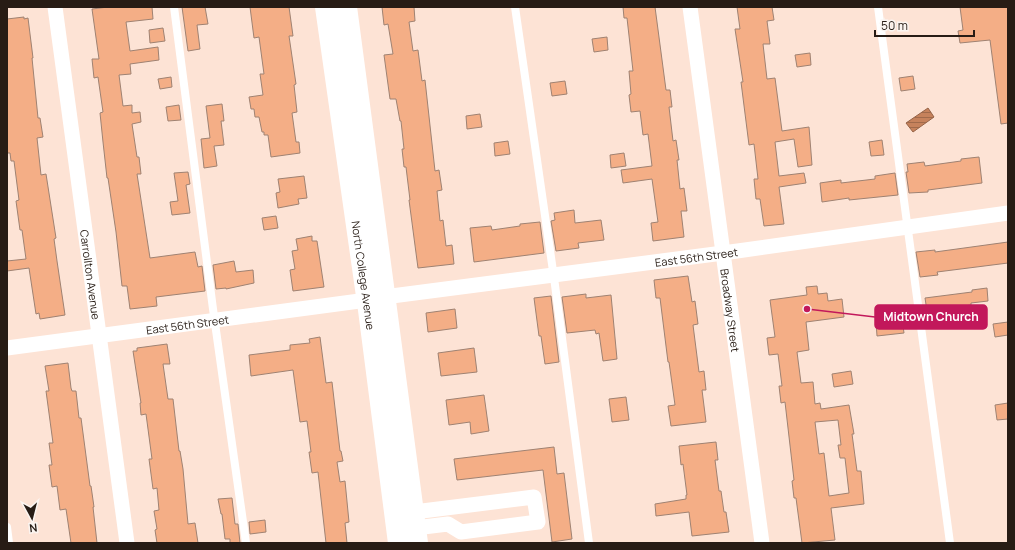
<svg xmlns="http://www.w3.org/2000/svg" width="1015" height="550" font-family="Manrope,sans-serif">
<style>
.water{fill:url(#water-rules);stroke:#966347}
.building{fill:#f4ae86;stroke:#9f8272;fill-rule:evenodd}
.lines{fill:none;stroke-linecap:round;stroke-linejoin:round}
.service{stroke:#fff;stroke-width:8}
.minor{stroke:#fff;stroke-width:15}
.secondary{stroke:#fff;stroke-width:22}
.labels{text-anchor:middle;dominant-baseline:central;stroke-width:4;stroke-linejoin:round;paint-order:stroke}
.street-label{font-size:11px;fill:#271c15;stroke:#fbf5f1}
.leader{fill:none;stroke:#c2185b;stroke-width:1.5}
.callout-dot{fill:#c2185b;stroke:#fbf5f1;stroke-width:1.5}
.callout{fill:#c2185b;stroke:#c2185b;stroke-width:1.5}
.callout-label{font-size:12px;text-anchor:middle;font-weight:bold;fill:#fff}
</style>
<defs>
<pattern id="water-rules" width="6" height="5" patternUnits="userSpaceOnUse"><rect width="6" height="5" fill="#c6825c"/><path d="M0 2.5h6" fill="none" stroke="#a16a4b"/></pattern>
</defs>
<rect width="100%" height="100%" fill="#fde3d5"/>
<path class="water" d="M928 108 934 117 913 132 906 123Z"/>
<g class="building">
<path d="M108 7H152L153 19 126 22 130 51 158 47 159 60 130 64 131 74 119 75 123 106 132 105V113L140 112 141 122 132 124 137 157H139L141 174H137L150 258 195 252 198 267 202 266 205 291 156 297 157 306 130 309 127 286H122L116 232 108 178H107L103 142 100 113 103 112 98 77 94 78 92 59H99L92 9Z"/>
<path d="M182 7H205L208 24 197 25 200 49 188 51Z"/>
<path d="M250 7H289L293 36H289L296 84 294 85 297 112 292 113 296 142H299L300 153 271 157 268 135H264V132H262L259 117H255L254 109H251L249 97 263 95 260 74H264L259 37 254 38Z"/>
<path d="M382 7H414L415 21 409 22 413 51 418 50 422 81 425 80 435 171 439 170 442 190 437 191 440 221 443 220 446 246 452 245 454 264 418 268 409 200H410L406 167H404L402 149H404L401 121H400L396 99H390L384 55 393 54 388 24 384 25Z"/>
<path d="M623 7H655L666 90H670L672 107H669L673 141 676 140 679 160H677L680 189 684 188 687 211H681L684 237 653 241 651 223 658 222 652 179 623 183 621 170 652 166 648 134 643 135 640 111 631 112 629 95 631 94 629 71H633L627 18H624Z"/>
<path d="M737 7H772L774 20 767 21 770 44H763L767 79 775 78 782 131 809 127 812 165 798 167 794 139 775 142 779 176 804 173 806 183 779 187 784 224 764 226 760 199H756L754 179H758L754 144 749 145 741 82H743L735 29H740Z"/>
<path d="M960 7H1008V123L1001 124 990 40 960 43 958 31 963 30Z"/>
<path d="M24 17V19L28 18 33 58H32L38 118H40L43 137 37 138 41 175 46 174 56 238 54 239 57 261 65 315 40 319 39 313 36 314 29 268 7 271V261L26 259 22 230H20L16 201 19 200 14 161H11L10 153H7V19Z"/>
<path d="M163 28 165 41 150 43 149 30Z"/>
<path d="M607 37 608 50 594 52 592 39Z"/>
<path d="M810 53 811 65 797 67 795 55Z"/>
<path d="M913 76 915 89 901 91 899 78Z"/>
<path d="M171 77 172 87 160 89 158 79Z"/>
<path d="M565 81 567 94 552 96 550 83Z"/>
<path d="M222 104 224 121H221L224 145 214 146 217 166 204 168 201 139 210 138 206 106Z"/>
<path d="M179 105 181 120 168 121 166 107Z"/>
<path d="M480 114 482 127 467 129 466 116Z"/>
<path d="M882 140 884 155 871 156 869 142Z"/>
<path d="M508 141 510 154 495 156 494 143Z"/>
<path d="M624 153 626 166 611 168 610 155Z"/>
<path d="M979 157 982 183 928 190V192L909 193 906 172H908L907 164 924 162 925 166 961 161V159Z"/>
<path d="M188 172 190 184 186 185 190 213 172 215 170 202 178 201 174 173Z"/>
<path d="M895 173 898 195 849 200V198L822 202 820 183 841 180V183L875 179V176Z"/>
<path d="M304 176 307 198 298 199 299 204 278 208 276 193 280 192 278 179Z"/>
<path d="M574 210 575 223 601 220 604 240 578 243 579 248 556 251 551 221 555 220 554 213Z"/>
<path d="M276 216 278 228 264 230 262 218Z"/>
<path d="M540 222 544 253 474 262 470 228 491 226 492 230 520 226V224Z"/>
<path d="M312 236V241H317L324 287 293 291 290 270 295 269 292 251 298 250 296 239Z"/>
<path d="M1008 242V263L937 272 938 275 920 277 916 252 935 250V252Z"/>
<path d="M234 261 236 272 253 270 254 283 226 289V288L216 289 213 265Z"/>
<path d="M688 276 692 302 695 301 698 324 693 325 699 372 704 371 706 390H702L706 422 671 426 668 406 675 405 669 362H668L660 298H656L654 280Z"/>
<path d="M817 286 818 294 827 293 828 301 842 299 844 317 806 322 809 350 797 352 801 383 813 382 815 404 820 403 821 409 849 405 854 434H852L857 471H861L864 504 831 508 835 540 802 543 796 498H794L792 481 794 480 785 402 781 403 779 386H782L778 354 769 355 767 338 775 337 770 300 807 295 806 287ZM838 420 841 445H838L840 458H845L849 493 829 496 824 453 819 454 815 422Z"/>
<path d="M987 288 988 301 971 303V305L927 311 925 298 972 292V290Z"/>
<path d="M586 294V298L611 295 617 359 603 361 599 333 596 334 595 330 567 333 562 297Z"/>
<path d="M551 296 559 362 545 364 541 336H539L534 298Z"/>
<path d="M455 309 457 328 428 332 426 313Z"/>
<path d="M902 319 904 333 877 336 876 322Z"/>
<path d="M1008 322V335L995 337 993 324Z"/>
<path d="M320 337 326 383 332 382 340 451H341L343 461 337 462 340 482 345 481 349 522 345 523 347 543H326L318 472 312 473 309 452H311L307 421 300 422 293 370 251 376 249 355 290 350V345L310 343 309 339Z"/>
<path d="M167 344 170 364H163L168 399H173L179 451H180L183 469 188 524 195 523 198 543H157L155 530 157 529 154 511 159 510 157 488 153 489 149 459H152L146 414 141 415 140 403H141L133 351H137V348Z"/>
<path d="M474 348 477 372 441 376 438 353Z"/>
<path d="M68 363 71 388 72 391H76L79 418H81L90 486H91L94 507H93L97 543H71L66 509 60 510 57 486 52 487 49 465H52L49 443H53L46 391H49L45 366Z"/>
<path d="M851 371 853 384 834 387 832 374Z"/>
<path d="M484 395 489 431 471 434 470 422 449 425 446 400Z"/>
<path d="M626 397 629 420 612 422 609 399Z"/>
<path d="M1008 403V419L997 420 995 405Z"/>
<path d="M716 442 718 460H715L719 491H721L724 512H726L729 532 692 536 689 512 656 516 655 504 686 499V495H687L683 464 681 465 679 446Z"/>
<path d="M554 447 557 474 564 473 572 539 552 542 543 470 457 480 454 459Z"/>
<path d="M232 498 235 524H238L240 543H230V539H225L222 514H221L218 499Z"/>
<path d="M265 520 266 532 250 534 249 522Z"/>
</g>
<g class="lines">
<g class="service">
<path d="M174 7 213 309 246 543"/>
<path d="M515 7 555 285 589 543"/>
<path d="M878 7 950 543"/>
<path d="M7 527 9 543"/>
</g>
<g class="minor">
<path id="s1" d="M55 7 127 543"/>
<path id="s2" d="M690 7 762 543"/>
<path id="s3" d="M384 297 723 253 1008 213"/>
<path id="s4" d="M7 348 367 300"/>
<path d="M414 512 534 497 538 522 461 532 448 524 415 528"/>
</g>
<g class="secondary">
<path id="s5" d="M326 7 369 310 399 543"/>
<path d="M346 7 417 543"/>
</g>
</g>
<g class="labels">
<g class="street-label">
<text stroke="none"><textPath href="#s3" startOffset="315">East 56th Street</textPath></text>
<text stroke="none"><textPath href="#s1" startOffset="270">Carrollton Avenue</textPath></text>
<text stroke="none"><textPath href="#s5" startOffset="271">North College Avenue</textPath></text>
<text stroke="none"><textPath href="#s2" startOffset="306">Broadway Street</textPath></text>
<text stroke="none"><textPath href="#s4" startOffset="182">East 56th Street</textPath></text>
</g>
</g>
<path class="leader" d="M807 309L875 317"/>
<circle class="callout-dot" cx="807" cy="309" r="4"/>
<rect class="callout" x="875" y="305" width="112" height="24" rx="4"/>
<g class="callout-label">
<text x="931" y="321">Midtown Church</text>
</g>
<rect width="1015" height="550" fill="none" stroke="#271c15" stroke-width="16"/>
<g transform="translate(32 518) rotate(173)" stroke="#fbf5f1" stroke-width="3" paint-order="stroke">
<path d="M0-3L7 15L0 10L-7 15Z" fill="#271c15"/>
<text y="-6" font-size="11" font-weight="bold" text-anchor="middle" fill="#271c15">N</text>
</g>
<path d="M875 30v6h99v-6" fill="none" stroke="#271c15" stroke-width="2"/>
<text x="881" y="30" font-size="12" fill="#271c15" stroke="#fbf5f1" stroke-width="3" paint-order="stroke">50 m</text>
</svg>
